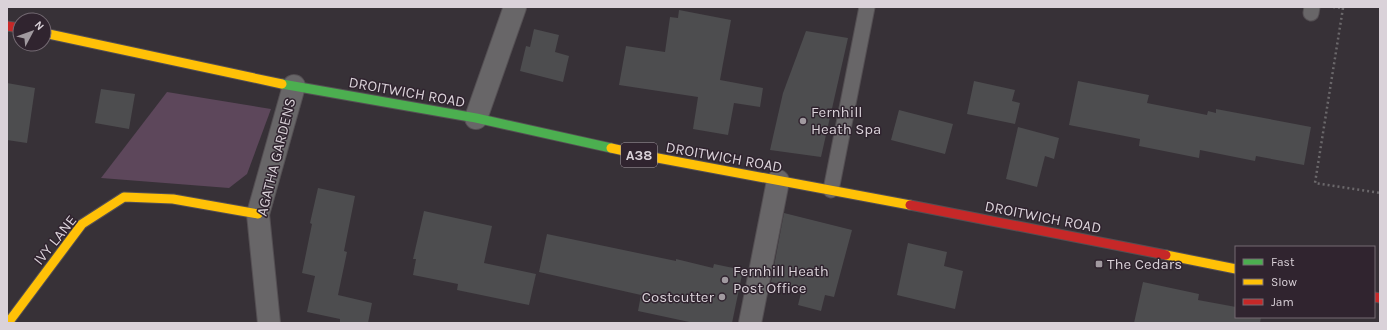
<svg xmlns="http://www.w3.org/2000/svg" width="1387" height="330" font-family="Karla,sans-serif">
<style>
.green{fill:#5d475b}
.building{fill:#4d4d4f}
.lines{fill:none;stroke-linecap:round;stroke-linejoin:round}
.lane-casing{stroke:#544f53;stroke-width:17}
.street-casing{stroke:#544f53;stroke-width:24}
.fast-casing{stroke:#544f53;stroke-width:11}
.slow-casing{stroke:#544f53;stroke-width:11}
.jam-casing{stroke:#544f53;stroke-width:11}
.path{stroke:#6b686b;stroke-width:2.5;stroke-dasharray:2 3;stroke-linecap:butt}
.lane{stroke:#686668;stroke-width:15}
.street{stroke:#686668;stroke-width:22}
.fast{stroke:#4caf50;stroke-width:9}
.slow{stroke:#ffc107;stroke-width:9}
.jam{stroke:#c62828;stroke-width:9}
.poi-dot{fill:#a19aa0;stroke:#30242f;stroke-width:1.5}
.labels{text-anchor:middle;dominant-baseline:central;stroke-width:3;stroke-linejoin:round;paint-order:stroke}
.shield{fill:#30242f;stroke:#a79ea6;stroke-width:1}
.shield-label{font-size:14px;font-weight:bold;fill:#dad2d9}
.street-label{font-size:15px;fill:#dad2d9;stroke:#30242f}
.poi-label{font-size:15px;fill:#dad2d9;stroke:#30242f;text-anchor:start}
</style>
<rect width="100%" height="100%" fill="#373137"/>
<path class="green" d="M167 92 271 109 247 174 229 188 101 178Z"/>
<g class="building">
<path d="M679 10 731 20 720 80 763 88 760 107 734 103 728 135 693 129 698 97 619 85 626 46 665 52 670 17 678 18Z"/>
<path d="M534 29 559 35 555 52 569 56 563 82 520 71 526 46 530 47Z"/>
<path d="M806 31 848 38 821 157 770 150 783 93Z"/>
<path d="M974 81 1015 90 1012 101 1020 103 1015 124 967 114Z"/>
<path d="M1078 81 1149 95 1147 103 1207 115 1208 111 1216 113V109L1311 127 1304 165 1256 156 1255 161 1200 150 1199 158 1139 146 1140 139 1069 125Z"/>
<path d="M7 83 35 88 27 143 7 140Z"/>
<path d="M101 89 135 94 129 129 95 123Z"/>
<path d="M899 110 953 124 945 154 891 140Z"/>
<path d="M1018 127 1059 138 1054 159 1045 156 1037 187 1006 179Z"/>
<path d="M318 188 355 196 344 251 347 252 338 295 372 303 368 323H340V319L307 312 315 276 302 273 312 224 310 223Z"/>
<path d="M424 211 492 226 484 263 536 274 529 305 457 290 458 284 413 275 416 259H413Z"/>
<path d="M784 213 852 230 834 297 825 295 821 311 798 305 802 289 771 282Z"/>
<path d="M547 234 676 261V259L713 268 714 264 743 270 732 323H694L638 311 641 295 539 272Z"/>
<path d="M908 243 947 252 944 266 963 271 955 309 897 295Z"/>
<path d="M1143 282 1199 294 1198 300 1236 307V317H1261L1260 323H1134Z"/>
</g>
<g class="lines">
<g class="lane-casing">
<g id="lane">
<path d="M1311 13 1312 7"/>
<path d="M831 190 867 7"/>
</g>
</g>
<g class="street-casing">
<g id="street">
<path d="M476 118 515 7"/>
<path d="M269 323 258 214 294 86"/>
<path d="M750 323 778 181"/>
</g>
</g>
<g class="fast-casing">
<path id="fast" d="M282 84 476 118 611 148"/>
</g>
<g class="slow-casing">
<g id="slow">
<path d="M44 33 282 84"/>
<path d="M611 148 647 156 910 205"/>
<path d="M1166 255 1236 269"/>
<path d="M8 323 82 224 124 197 173 199 258 214"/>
</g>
</g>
<g class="jam-casing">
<g id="jam">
<path d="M7 26 20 28"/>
<path d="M910 205 1166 255"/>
<path d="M1374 297 1380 298"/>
</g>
</g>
<path class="path" d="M1333 7 1343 8 1315 183 1380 193"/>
<use href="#lane" class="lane"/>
<use href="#street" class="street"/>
<use href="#fast" class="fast"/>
<use href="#slow" class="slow"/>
<use href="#jam" class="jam"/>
</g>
<g class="poi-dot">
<circle cx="803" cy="121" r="4"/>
<rect x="1095" y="260" width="8" height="8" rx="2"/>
<circle cx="725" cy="280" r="4"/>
<circle cx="722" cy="297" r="4"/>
</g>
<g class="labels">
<rect class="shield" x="621" y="143" width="36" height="24" rx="3"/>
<g class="shield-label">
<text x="639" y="155">A38</text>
</g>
<g class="street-label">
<text transform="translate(407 92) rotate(10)">DROITWICH ROAD</text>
<text transform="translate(276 157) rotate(-76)">AGATHA GARDENS</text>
<text transform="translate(724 157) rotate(10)">DROITWICH ROAD</text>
<text transform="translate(1043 217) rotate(11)">DROITWICH ROAD</text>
<text transform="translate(55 240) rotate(-51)">IVY LANE</text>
</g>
<g class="poi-label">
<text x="811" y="112">Fernhill<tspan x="811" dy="17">Heath Spa</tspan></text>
<text x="1107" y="264">The Cedars</text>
<text x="733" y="271">Fernhill Heath<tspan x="733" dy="17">Post Office</tspan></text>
<text x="714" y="297" text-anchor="end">Costcutter</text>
</g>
</g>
<rect width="1387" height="330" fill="none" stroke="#dad2d9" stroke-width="16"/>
<rect x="1235" y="246" width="140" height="72" fill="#30242f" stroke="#746a73"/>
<rect x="1243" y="259" width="20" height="6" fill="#4caf50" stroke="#746a73"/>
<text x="1271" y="266" font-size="12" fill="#dad2d9">Fast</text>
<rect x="1243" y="279" width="20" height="6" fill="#ffc107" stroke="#746a73"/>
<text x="1271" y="286" font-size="12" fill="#dad2d9">Slow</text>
<rect x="1243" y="299" width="20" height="6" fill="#c62828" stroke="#746a73"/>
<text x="1271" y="306" font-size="12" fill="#dad2d9">Jam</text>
<g transform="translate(32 32) rotate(49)"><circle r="19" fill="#30242f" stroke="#746a73"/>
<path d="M0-3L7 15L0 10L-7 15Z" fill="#a19aa0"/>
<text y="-6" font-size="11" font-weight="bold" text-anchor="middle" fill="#dad2d9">N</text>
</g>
</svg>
